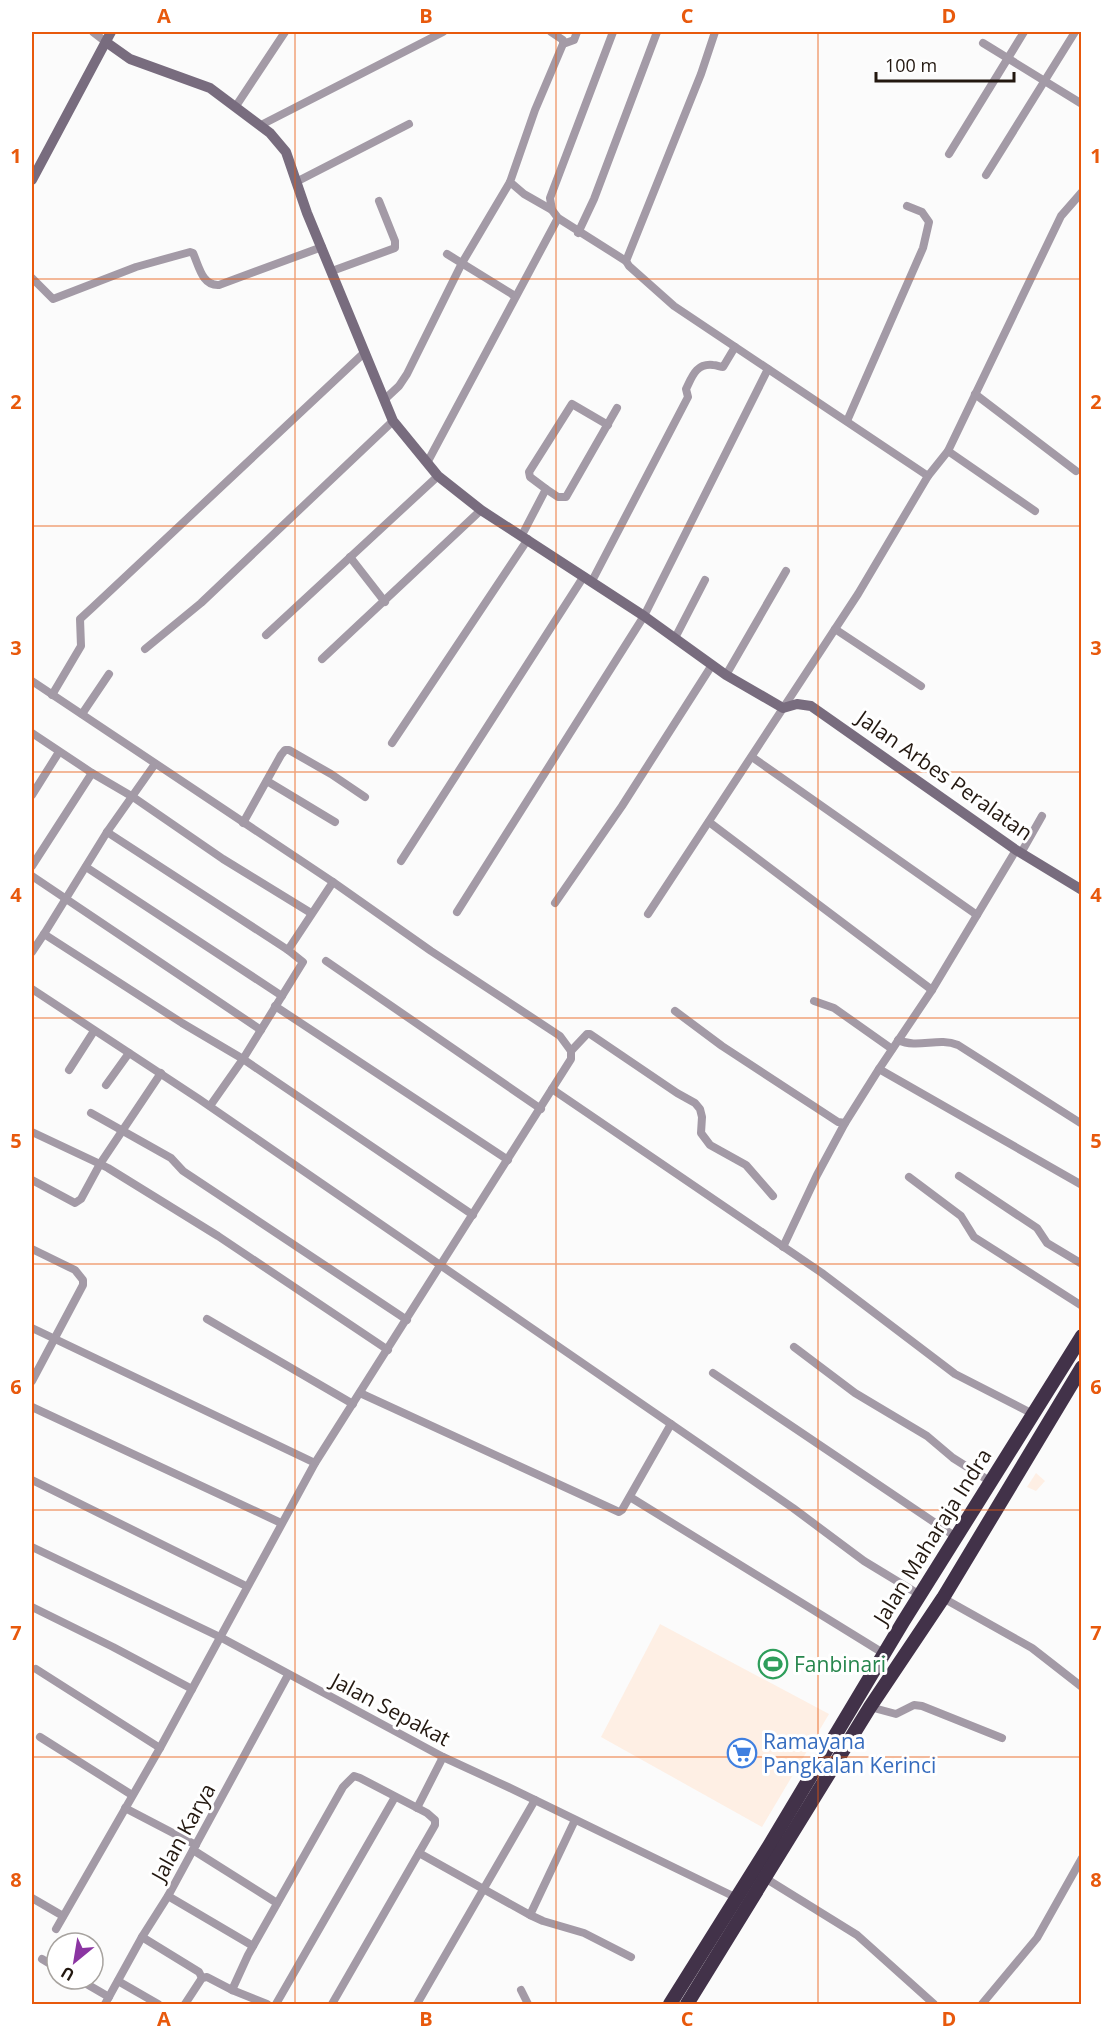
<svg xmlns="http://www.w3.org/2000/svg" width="1113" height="2036" font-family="'Open Sans',sans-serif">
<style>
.built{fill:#feefe4}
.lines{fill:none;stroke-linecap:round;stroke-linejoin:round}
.street{stroke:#a39aa6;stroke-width:8}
.secondary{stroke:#786c7e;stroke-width:10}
.highway{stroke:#423249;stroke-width:14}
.grid{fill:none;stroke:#e8590c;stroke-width:1.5;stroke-opacity:0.55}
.labels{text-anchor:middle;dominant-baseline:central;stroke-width:6;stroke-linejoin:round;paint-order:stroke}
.street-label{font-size:21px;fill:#231810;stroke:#fff}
.leisure-label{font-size:21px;fill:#27864d;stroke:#fff;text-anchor:start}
.shop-label{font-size:21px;fill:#366cbe;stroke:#fff;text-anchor:start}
.neatline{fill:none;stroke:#e8590c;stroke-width:2}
.grid-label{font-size:20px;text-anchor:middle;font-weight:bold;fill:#e8590c}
</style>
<rect width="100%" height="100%" fill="#fbfbfb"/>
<g class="built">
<path d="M1036 1473 1045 1481 1036 1491 1027 1487Z"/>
<path d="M660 1624 829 1714 762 1827 601 1737Z"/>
</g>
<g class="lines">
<g class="street">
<path d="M93 32 106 42"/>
<path d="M551 32 563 40V44"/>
<path d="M613 32 550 198 552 210 558 218 626 261"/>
<path d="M715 32 701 74 626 261 629 266 674 306 928 476"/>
<path d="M983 43 1082 104"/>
<path d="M236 106 285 32"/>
<path d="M261 125 443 32"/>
<path d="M949 154 1024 32"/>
<path d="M986 175 1075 32"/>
<path d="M296 182 409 124"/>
<path d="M552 210 524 194 510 182 535 110 563 44 574 40 577 32"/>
<path d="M578 233 594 199 657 32"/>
<path d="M447 254 515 296"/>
<path d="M332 271 395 248V241L379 201"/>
<path d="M32 278 53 299 136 267 190 252 193 253C199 266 202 286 219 285L322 247"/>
<path d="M975 394 1076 471"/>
<path d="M384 400 399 386 407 374 462 263 510 182"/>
<path d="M847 421 923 248 929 222 922 212 907 206"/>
<path d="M948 451 1035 511"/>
<path d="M427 463 558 218"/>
<path d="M546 489 558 497H566L617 408"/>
<path d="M522 535 546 489 530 477 529 472 572 404 608 425"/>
<path d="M350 557 385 602"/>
<path d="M592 581 688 397 686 389C692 377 696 363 713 365 717 365 720 367 723 367L735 347"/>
<path d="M835 629 921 686"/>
<path d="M266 635 438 476"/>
<path d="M675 638 705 580"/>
<path d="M145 649 201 603 393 421"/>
<path d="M322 659 481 510"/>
<path d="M726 675 786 571"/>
<path d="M32 681 333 882 288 950"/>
<path d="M52 695 81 646 80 619 92 608 365 352"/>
<path d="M82 714 109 674"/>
<path d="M32 733 92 773 133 797 223 859 311 913"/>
<path d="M392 743 528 539"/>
<path d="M752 757 977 915"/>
<path d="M267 781 335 822"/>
<path d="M32 795 59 752"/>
<path d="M709 822 932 990"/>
<path d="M243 823 281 755 285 750H289L331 774 365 797"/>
<path d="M107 832 288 950 303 962 243 1059 210 1106"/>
<path d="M1021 853 1042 816"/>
<path d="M401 861 584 576"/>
<path d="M32 866 92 773"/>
<path d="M86 867 282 996"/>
<path d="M32 876 261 1030"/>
<path d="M555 903 622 806 712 665"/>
<path d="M457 912 644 616 768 369"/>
<path d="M648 914 858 594 928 476 948 451 1061 216 1082 192"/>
<path d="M44 934 182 1023 243 1059 473 1215"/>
<path d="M32 952 44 934 107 832 155 764"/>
<path d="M326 961 541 1109"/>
<path d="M32 989 199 1099 793 1508 864 1561 920 1595"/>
<path d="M814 1001 834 1008 892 1049"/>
<path d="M275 1006 508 1160"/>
<path d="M675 1011 722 1046 838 1122 845 1123 879 1069 932 990 1016 850"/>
<path d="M898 1040C918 1049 938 1037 958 1045L1082 1124"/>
<path d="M571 1051 587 1034H590L677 1093 695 1103 700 1109 702 1117 701 1133 710 1145 746 1165 773 1196"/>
<path d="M879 1069 1082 1185"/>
<path d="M69 1070 94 1031"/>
<path d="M106 1085 129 1053"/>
<path d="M552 1089 822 1273 955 1374 1033 1414"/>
<path d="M91 1113 171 1158 183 1171 407 1320"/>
<path d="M32 1132 100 1164 161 1073"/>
<path d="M959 1176 1037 1228 1047 1243 1082 1264"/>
<path d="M909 1177 961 1216 974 1237 1082 1306"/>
<path d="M32 1180 75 1203 81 1199 100 1164 108 1168 218 1236 388 1350"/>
<path d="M783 1247 817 1175 845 1123"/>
<path d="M32 1249 75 1270 83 1280V1285L32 1381"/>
<path d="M207 1319 353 1404"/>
<path d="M32 1328 315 1463"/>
<path d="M794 1347 855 1393 927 1436 953 1458 991 1482"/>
<path d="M713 1373 956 1537"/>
<path d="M360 1393 619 1512 622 1510 671 1424"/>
<path d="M32 1407 281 1523"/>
<path d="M32 1480 246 1586"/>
<path d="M630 1497 883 1653"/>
<path d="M32 1547 220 1637 443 1757 508 1787 737 1898"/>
<path d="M943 1598 1032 1648 1082 1687"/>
<path d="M32 1607 113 1647 192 1689"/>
<path d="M36 1669 160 1748"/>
<path d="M870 1707 896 1714 914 1705 922 1706 1002 1738"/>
<path d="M40 1737 132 1795"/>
<path d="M125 1808 196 1845"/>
<path d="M417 1808 443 1757"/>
<path d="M575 1820 530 1915 543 1921 584 1933 631 1957"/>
<path d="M193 1850 277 1903"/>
<path d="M419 1853 530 1915"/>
<path d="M765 1878 857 1935 934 2004"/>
<path d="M168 1896 253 1946"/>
<path d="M32 1898 63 1916"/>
<path d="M56 1929 160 1748 315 1463 571 1059V1051L560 1036 431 951 333 882"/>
<path d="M142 1937 199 1972 202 1978"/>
<path d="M42 1959 57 1968"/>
<path d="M78 1979 109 1997"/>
<path d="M118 1981 158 2004"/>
<path d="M232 1990 248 1955 343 1787 354 1776 360 1778 427 1813 435 1820V1825L332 2004"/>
<path d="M521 1990 528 2004"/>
<path d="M105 2004 142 1937 168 1896 288 1675"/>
<path d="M185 2004 202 1978 207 1977 232 1990 267 2004"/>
<path d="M276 2004 395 1797"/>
<path d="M417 2004 535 1800"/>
<path d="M982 2004 1037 1938 1082 1858"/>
</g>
<g class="secondary">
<path d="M106 42 130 59 210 88 270 133 286 152 307 213 393 421 438 476 481 510 644 616 726 675 783 708 797 704 811 706 1016 850 1082 890"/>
<path d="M32 180 111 32"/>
</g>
<g class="highway">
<path d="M670 2004 769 1846 903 1622 1082 1336"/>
<path d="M687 2004 870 1707 943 1598 1082 1367"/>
</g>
</g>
<path class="grid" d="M295 32V2004M556 32V2004M818 32V2004M32 279H1082M32 526H1082M32 772H1082M32 1018H1082M32 1264H1082M32 1510H1082M32 1757H1082"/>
<defs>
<g id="stadium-ring" transform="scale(1.5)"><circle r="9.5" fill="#fff" stroke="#2e9e5b" stroke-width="1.5"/><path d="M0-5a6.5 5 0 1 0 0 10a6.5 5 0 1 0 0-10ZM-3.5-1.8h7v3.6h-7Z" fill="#2e9e5b"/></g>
<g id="supermarket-ring" transform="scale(1.5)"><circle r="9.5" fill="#fff" stroke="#3f7fe0" stroke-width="1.5"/><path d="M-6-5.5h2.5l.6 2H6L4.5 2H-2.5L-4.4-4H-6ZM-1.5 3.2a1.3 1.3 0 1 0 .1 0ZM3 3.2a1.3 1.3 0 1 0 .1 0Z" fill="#3f7fe0"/></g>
</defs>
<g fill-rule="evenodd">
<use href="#stadium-ring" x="773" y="1664"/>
<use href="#supermarket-ring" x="742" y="1753"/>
</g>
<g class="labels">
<g class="street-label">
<text transform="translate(945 775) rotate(35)">Jalan Arbes Peralatan</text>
<text transform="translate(932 1536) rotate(-58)">Jalan Maharaja Indra</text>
<text transform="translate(391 1709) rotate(28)">Jalan Sepakat</text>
<text transform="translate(183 1832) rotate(-61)">Jalan Karya</text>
</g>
<g class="leisure-label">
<text x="794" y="1664">Fanbinari</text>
</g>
<g class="shop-label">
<text x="763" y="1741">Ramayana<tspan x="763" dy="24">Pangkalan Kerinci</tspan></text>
</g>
</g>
<rect width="1113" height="2036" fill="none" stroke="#ffffff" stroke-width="66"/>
<g transform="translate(75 1961) rotate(210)"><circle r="28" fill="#ffffff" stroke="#a7a39f" stroke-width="1.5"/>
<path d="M0-4.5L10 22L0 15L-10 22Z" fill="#8b35a2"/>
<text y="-9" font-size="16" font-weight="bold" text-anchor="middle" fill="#231810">U</text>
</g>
<path d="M876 72v9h138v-9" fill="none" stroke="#231810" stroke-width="3"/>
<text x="885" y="72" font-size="18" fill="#231810" stroke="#ffffff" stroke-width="4.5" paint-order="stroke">100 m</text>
<rect x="33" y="33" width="1047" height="1970" class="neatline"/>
<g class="grid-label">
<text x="164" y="23">A</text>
<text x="426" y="23">B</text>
<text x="687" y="23">C</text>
<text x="949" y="23">D</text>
<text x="16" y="163">1</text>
<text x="1096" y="163">1</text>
<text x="16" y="409">2</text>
<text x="1096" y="409">2</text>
<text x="16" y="655">3</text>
<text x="1096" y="655">3</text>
<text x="16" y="902">4</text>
<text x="1096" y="902">4</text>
<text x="16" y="1148">5</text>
<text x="1096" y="1148">5</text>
<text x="16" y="1394">6</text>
<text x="1096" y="1394">6</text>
<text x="16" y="1640">7</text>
<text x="1096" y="1640">7</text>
<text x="16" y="1887">8</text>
<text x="1096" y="1887">8</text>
<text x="164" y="2026">A</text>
<text x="426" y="2026">B</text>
<text x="687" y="2026">C</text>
<text x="949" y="2026">D</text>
</g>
</svg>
